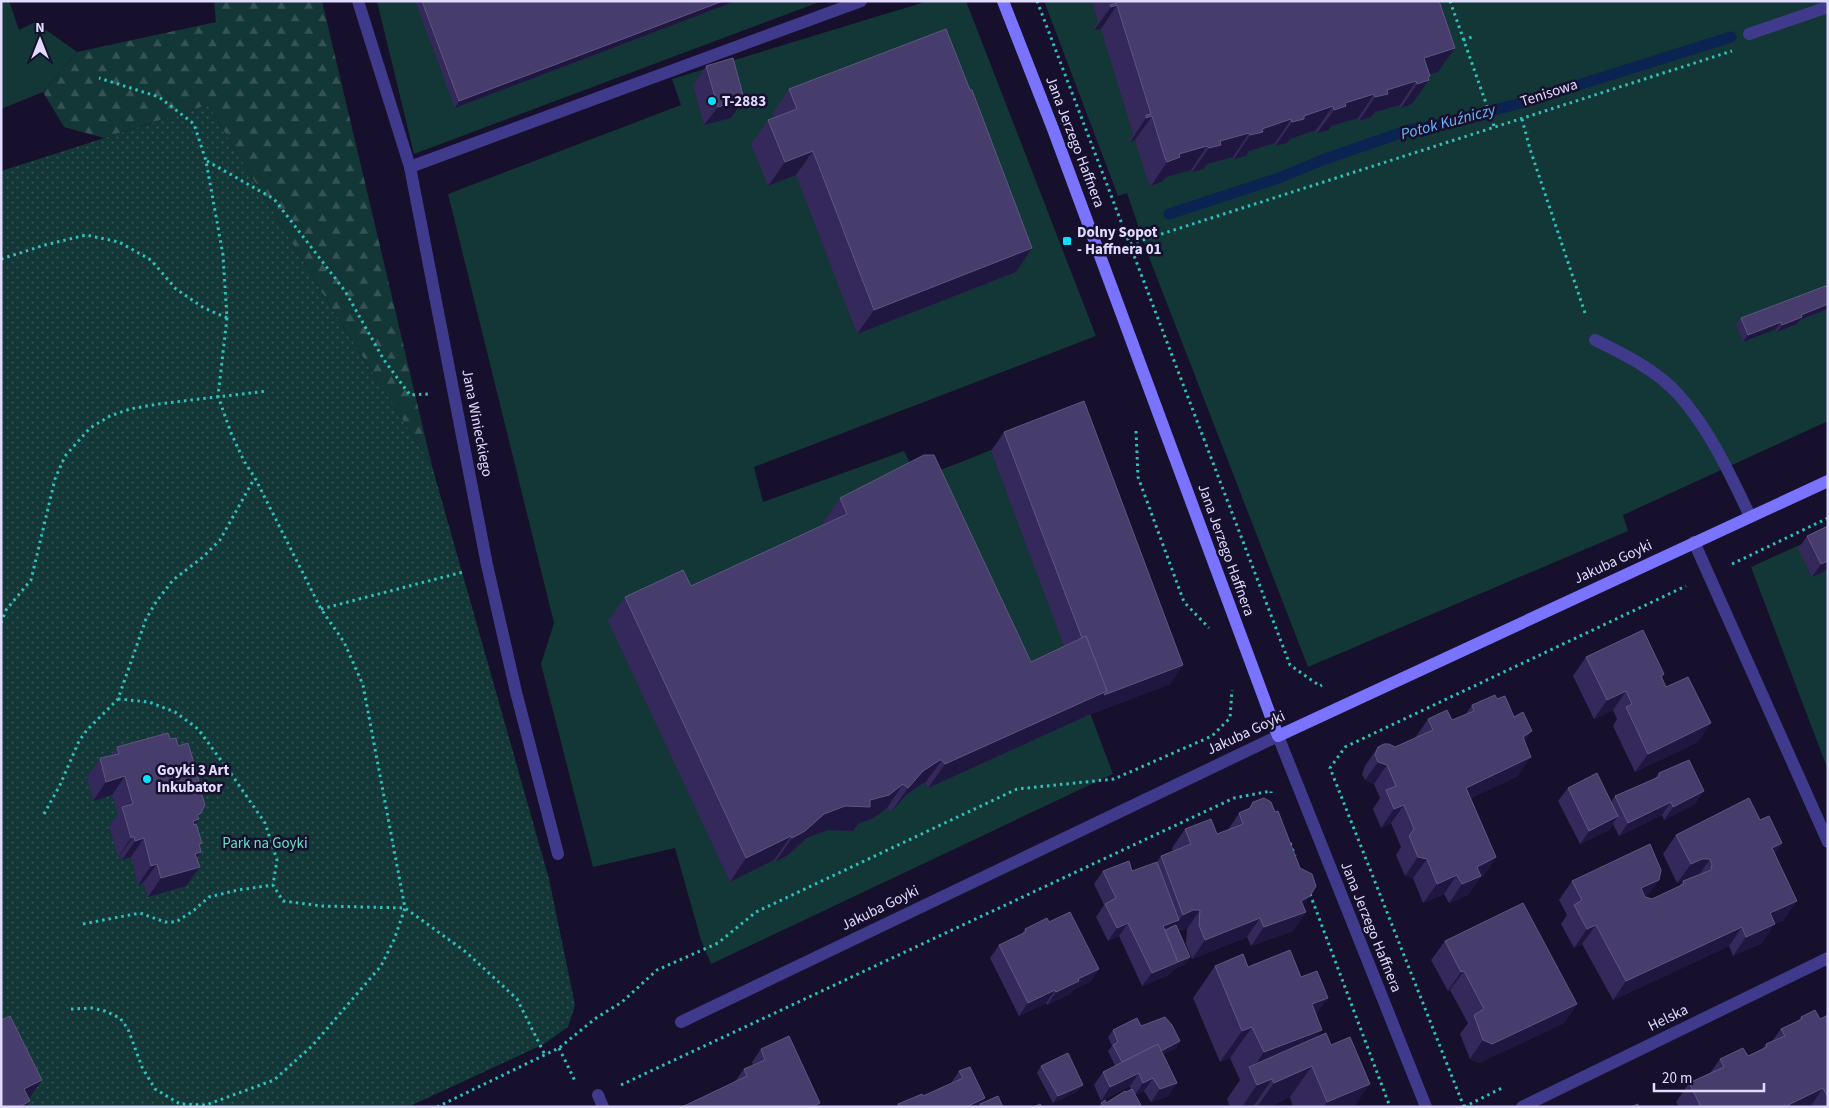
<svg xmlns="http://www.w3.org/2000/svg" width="1829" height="1108" font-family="'Source Sans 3',sans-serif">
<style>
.forest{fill:url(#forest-firs)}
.park{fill:url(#park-dots)}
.garden{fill:#133636}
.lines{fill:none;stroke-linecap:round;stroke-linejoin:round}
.stream{stroke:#0b2350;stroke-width:11}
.path{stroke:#2dc2bc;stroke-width:3;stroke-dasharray:2.5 4;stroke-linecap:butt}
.lane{stroke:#403a8c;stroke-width:12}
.street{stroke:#403a8c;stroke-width:12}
.secondary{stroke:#7a73ff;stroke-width:12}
.wall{fill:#34295a}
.shaded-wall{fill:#201740}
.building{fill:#473d6c;stroke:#5f5683}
.poi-dot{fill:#08e0ff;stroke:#16102c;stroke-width:2}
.labels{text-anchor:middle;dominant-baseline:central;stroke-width:5;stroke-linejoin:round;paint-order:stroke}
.street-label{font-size:15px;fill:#e1dcff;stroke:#16102c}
.poi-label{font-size:15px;font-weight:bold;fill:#e1dcff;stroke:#16102c;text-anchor:start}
.park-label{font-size:15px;fill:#62e4c7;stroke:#16102c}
.water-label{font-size:16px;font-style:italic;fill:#6ab6ff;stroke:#16102c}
</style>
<defs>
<pattern id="forest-firs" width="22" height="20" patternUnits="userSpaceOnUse" patternTransform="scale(1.25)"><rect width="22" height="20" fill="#133636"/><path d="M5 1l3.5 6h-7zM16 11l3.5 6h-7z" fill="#355254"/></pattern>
<pattern id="park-dots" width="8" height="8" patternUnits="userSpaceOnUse" patternTransform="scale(1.25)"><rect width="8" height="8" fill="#133636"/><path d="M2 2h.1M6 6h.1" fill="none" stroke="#355254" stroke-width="1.8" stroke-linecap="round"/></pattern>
</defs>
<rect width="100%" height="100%" fill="#16102c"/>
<path class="forest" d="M214 1H322L432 466 334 312 208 105 104 138 64 127 43 92 77 52 216 22Z"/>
<path class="park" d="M208 105 334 312 432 466 549 879 575 1005 568 1027 544 1044 408 1107H1V171Z"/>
<g class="garden">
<path d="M1 1H9L19 30 35 22 77 52 43 92 1 109Z"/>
<path d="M377 1H822L414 154Z"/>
<path d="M928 1H966L1096 336 754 467 763 502 904 451 918 479 991 450 1113 774 711 964 701 940 675 848 593 867 541 664 554 623 448 194 681 105 672 79Z"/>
<path d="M1044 1H1828V421L1623 515 1628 531 1308 667 1147 252 1127 193 1118 196Z"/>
<path d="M1828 532V770L1751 567Z"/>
</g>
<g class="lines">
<path class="stream" d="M1169 214 1276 179 1325 159 1412 129 1433 126 1521 103 1731 37"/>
<g class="path">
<path d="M1037 1 1290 665 1320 686 1322 685"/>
<path d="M1450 1 1494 126"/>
<path d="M1463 40 1472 37"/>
<path d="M1522 119 1530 149 1586 316"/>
<path d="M207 161 274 199 345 291 384 360 410 395 428 394"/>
<path d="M1124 246 1732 51"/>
<path d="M1 259 45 245 86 235 119 242 151 260 176 289 204 308 227 318"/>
<path d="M1136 431 1138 477 1184 602 1209 628"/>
<path d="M1732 564 1828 518"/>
<path d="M321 609 463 572"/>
<path d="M1 623 6 610 31 580 55 479 65 456 90 428 110 416 130 409 158 404 267 391"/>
<path d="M118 699 149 702 175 712 198 729 234 778 265 823 277 860 273 885 283 901 322 906 405 908 466 952 517 999 545 1055"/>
<path d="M44 814 60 785 79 741 87 730 118 699 146 619 156 602 173 580 203 557 220 540 254 479"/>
<path d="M1290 843 1295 856"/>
<path d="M1310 894 1390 1107"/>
<path d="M83 924 140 913 165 922H176L193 911 209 897 238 890 273 885"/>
<path d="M71 1009 92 1008 105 1011 120 1018 128 1029 142 1067 155 1089 180 1104 206 1105 274 1080 312 1046 381 966 394 940 405 908 363 685 344 642 321 609 255 478 244 461 231 433 218 396 227 318 223 255 206 161 194 124 159 97 99 78"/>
<path d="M559 1048 576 1083"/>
<path d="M621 1085 1234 798 1271 791V793"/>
<path d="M437 1107 559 1048 596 1018 622 1002 657 970 718 943 756 912 1017 789 1114 779 1212 736 1230 718 1232 690"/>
<path d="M1464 1107 1330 768 1345 747 1686 586"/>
<path d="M1464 1107 1504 1087"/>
</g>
<g class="lane">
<path d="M410 167 861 1"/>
<path d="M1595 340C1624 354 1656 370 1678 394 1710 430 1730 474 1750 516"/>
</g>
<g class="street">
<path d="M358 1 410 167 487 565 516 692 558 854"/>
<path d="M1749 34 1828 7"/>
<path d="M1694 542 1828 842"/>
<path d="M681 1022 1278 736 1426 1107"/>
<path d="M598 1095 603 1107"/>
<path d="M1522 1107 1828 958"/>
</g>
<path class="secondary" d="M1003 1 1053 129 1278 736 1828 481"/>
</g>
<g class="wall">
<path d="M415 1H736L455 108Z"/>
<path d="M1092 1H1439L1455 48 1438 72 1430 75V76L1429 79V80L1412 104 1401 108 1400 105 1375 112 1371 117 1359 121 1358 118 1331 126 1329 130 1317 133 1316 130 1290 139 1287 143 1275 146V143L1249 151 1246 156 1234 159 1233 157 1207 164 1204 169 1192 172 1191 170 1166 177 1163 181 1151 186 1148 182 1135 140 1130 142 1129 139 1133 134 1101 29 1094 30 1093 29 1098 22Z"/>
<path d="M706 66 744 99 731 118 704 125 693 85Z"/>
<path d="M789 89 1016 272 857 334 796 175 768 186 751 144 768 120 774 118 773 113Z"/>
<path d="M1828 285V309L1800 320 1797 324 1777 332 1776 329 1743 342 1736 324 1741 318Z"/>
<path d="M1004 432 1183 665 1170 684 1091 714 928 788 925 783H923L906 795 891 812 887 808 872 819 859 823 853 831 828 830 807 838 788 855 775 862 774 860 730 882 608 621 625 597 691 586 825 524 823 522 840 498 1031 662 1064 646 991 451Z"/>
<path d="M1807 536 1828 570 1812 577 1798 549Z"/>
<path d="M1586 657 1664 674 1662 678 1666 687 1698 742 1635 772 1613 726 1617 719 1613 710 1594 719 1573 676Z"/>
<path d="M1472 705 1525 741 1518 776 1471 798 1496 857 1483 876 1480 878 1468 895 1449 903 1444 894 1423 903 1413 878 1405 876 1396 855 1401 847 1391 823 1381 828 1373 809 1380 798 1374 784 1365 780 1362 774 1365 766 1378 747H1395L1415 738 1428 719 1452 720 1465 715Z"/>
<path d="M170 739 178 746 199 781 192 791 200 814 194 825 202 843 200 846 201 852 197 858 200 867 186 886 148 897 143 883 138 885 131 857 122 860 120 855 118 857 109 826 118 814 112 795 93 801 87 777 100 758 111 756 117 747Z"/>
<path d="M1659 773 1695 804 1664 820 1662 815 1619 836 1613 824 1609 830 1580 844 1558 801 1568 788 1611 802 1615 796 1655 778Z"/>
<path d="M1253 802 1306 912 1293 931 1251 946 1247 937 1192 959 1186 944 1187 929 1178 930 1190 957 1185 964 1174 969 1169 975 1142 986 1119 936 1108 941 1096 917 1104 905 1094 884 1103 871H1132L1157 862 1161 856 1173 851 1172 848 1185 829 1217 834 1228 830 1239 813 1249 809Z"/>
<path d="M1760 820 1782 843 1775 853 1784 920 1774 924 1762 943 1733 956 1729 946 1613 1000 1582 944 1574 948 1561 924 1567 915 1559 900 1572 881 1647 897 1652 899 1679 886 1683 881 1691 878 1688 877 1677 883 1663 854 1676 835Z"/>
<path d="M1049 922 1099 969 1090 982 1073 990 1070 994 1047 1005 1046 1003 1019 1016 990 958 999 945 1021 935 1025 929Z"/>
<path d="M1445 941 1577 1004 1564 1023 1479 1063 1470 1059 1460 1034 1468 1023 1450 990 1448 991 1431 960Z"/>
<path d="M1215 966 1248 967 1316 1014 1317 1037 1354 1107H1293L1290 1097 1269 1107H1230L1227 1099 1240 1080 1230 1058 1220 1062 1193 998Z"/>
<path d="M1828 1015V1107H1679L1676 1102 1689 1083 1710 1073 1720 1059 1748 1056 1762 1049 1766 1044 1772 1041 1781 1029 1798 1021 1801 1017 1820 1019Z"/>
<path d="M1141 1026 1180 1041 1176 1048 1163 1054 1177 1083 1168 1096 1151 1102 1144 1091 1135 1095 1142 1107H1098L1101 1103H1106L1131 1090 1130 1086 1101 1101 1094 1085 1103 1072 1115 1066 1108 1051 1112 1046 1108 1037 1113 1030Z"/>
<path d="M761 1049 818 1107 735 1081 744 1069 753 1065 752 1062Z"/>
<path d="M1041 1066 1078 1091 1053 1103 1037 1073Z"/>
<path d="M959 1071 981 1107H896L898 1104 923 1096 951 1083Z"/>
</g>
<g class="shaded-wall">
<path d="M723 1H736L455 108 459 101Z"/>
<path d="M1117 5 1101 29 1094 30 1111 7Z"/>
<path d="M1455 48 1438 72 1407 82 1424 58Z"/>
<path d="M1430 76 1427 81 1429 80 1412 104 1401 108 1417 84Z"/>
<path d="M1416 81 1400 105 1375 112 1371 117 1359 121 1375 97 1387 90Z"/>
<path d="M1374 94 1358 118 1331 126 1329 130 1317 133 1334 110 1345 103Z"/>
<path d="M744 99 731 118 704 125 718 107Z"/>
<path d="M1333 106 1316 130 1290 139 1287 143 1275 146 1292 122 1304 116Z"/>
<path d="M1152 116 1135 140 1130 142 1146 118Z"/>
<path d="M1291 119 1275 143 1249 151 1246 156 1234 159 1250 135 1262 129Z"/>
<path d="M1249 133 1233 157 1207 164 1204 169 1192 172 1209 148 1220 141Z"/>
<path d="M1207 146 1191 170 1166 177 1163 181 1151 186 1167 162 1179 154Z"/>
<path d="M813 151 796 175 768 186 785 162Z"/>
<path d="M1032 248 1016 272 857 334 874 310Z"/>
<path d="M1828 304V309L1800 320 1797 324 1777 332 1782 325 1801 315Z"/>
<path d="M1781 322 1776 329 1743 342 1748 335Z"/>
<path d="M1828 561V570L1812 577 1821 564Z"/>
<path d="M1183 665 1170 684 1091 714 928 788 945 764 1107 691Z"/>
<path d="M1626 691 1613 710 1594 719 1607 700Z"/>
<path d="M1711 723 1698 742 1635 772 1648 754Z"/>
<path d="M1532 731 1519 750 1523 737Z"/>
<path d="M1531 757 1518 776 1453 807 1466 788Z"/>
<path d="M940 760H942L925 783H923L906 795 891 812 908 788 923 771Z"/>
<path d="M1378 762 1387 765 1374 784 1365 780Z"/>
<path d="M125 776 112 795 93 801 106 782Z"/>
<path d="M199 781 185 800 182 786Z"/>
<path d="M903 784 887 808 872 819 859 823 853 831 828 830 807 838 788 855 775 862 792 838 824 814 845 806 870 800Z"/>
<path d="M1704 791 1695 804 1664 820 1673 807Z"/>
<path d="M1671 802 1662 815 1619 836 1628 823Z"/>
<path d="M1404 805 1391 823 1381 828 1394 809Z"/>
<path d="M200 814 196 819H199L185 838 180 839 197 815Z"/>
<path d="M1618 816 1609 830 1580 844 1589 831Z"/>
<path d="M134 836 120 855 118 857 131 838Z"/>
<path d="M791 836 774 860 730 882 746 858Z"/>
<path d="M144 838 131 857 122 860 135 841Z"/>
<path d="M1782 843 1769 862 1772 848Z"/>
<path d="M201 852 188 870 200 867 186 886 148 897 161 878 195 854Z"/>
<path d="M1418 857 1427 859 1413 878 1405 876Z"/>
<path d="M1496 857 1483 876 1480 878 1468 895 1449 903 1462 884 1477 867Z"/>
<path d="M1702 859H1710L1697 878 1688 877 1677 883 1691 864Z"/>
<path d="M157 864 143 883 138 885 151 866Z"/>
<path d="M1457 875 1444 894 1423 903 1437 884Z"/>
<path d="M1659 880 1646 898 1641 888Z"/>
<path d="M1310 896 1297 915 1306 912 1293 931 1251 946 1264 927 1301 901Z"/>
<path d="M1797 901 1784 920 1774 924 1762 943 1733 956 1746 937 1770 913Z"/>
<path d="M1193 910H1200L1187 929H1180L1161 937 1163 926 1179 920 1183 915Z"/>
<path d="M1260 918 1247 937 1192 959 1205 940Z"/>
<path d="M1128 923 1119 936 1108 941 1117 928Z"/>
<path d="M1596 925 1582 944 1574 948 1587 929Z"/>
<path d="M1742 927 1729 946 1613 1000 1626 981Z"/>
<path d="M1190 957 1185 964 1174 969 1169 975 1142 986 1152 973Z"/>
<path d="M1099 969 1090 982 1073 990 1070 994 1047 1005 1056 992 1078 979Z"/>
<path d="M1464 971 1450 990 1448 991 1461 972Z"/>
<path d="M1055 990 1046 1003 1019 1016 1028 1003Z"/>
<path d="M1328 998 1306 1029 1312 1004Z"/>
<path d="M1577 1004 1564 1023 1479 1063 1470 1059 1483 1040Z"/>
<path d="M1252 1027 1230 1058 1220 1062 1242 1031Z"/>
<path d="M1322 1030 1300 1061 1251 1071 1264 1052Z"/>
<path d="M1180 1041 1176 1048 1150 1061 1155 1054Z"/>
<path d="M1312 1066 1290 1097 1269 1107H1257L1274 1083Z"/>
<path d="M1139 1073 1130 1086 1101 1101 1110 1087Z"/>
<path d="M1153 1078 1144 1091 1134 1096 1143 1083Z"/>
<path d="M1272 1079 1253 1107H1242L1257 1085Z"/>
<path d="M42 1080 26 1103 30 1101 26 1107H12L24 1089Z"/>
<path d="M1177 1083 1168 1096 1151 1102 1160 1089Z"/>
<path d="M1370 1084 1354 1107H1324L1327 1102Z"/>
<path d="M1083 1085 1078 1091 1053 1103 1058 1096Z"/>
<path d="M1823 1088 1810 1107H1784Z"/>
<path d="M985 1098 979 1107H966Z"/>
<path d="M820 1103 818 1107H812Z"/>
</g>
<g class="building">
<path d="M422 1H723L459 101Z"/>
<path d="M1116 1H1439L1455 48 1424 58 1430 76 1428 77 1429 80 1417 84 1416 81 1387 90 1388 94 1375 97 1374 94 1345 103 1346 106 1334 110 1333 106 1304 116V119L1292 122 1291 119 1262 129 1263 132 1250 135 1249 133 1220 141 1221 145 1209 148 1207 146 1179 154 1180 157 1167 162 1165 158 1152 116 1146 118V115L1151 114 1117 5 1111 7 1110 5 1117 3Z"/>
<path d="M946 29 970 90H972L1032 248 874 310 813 151 785 162 768 120 797 109 789 89Z"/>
<path d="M733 58 744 99 718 107 706 66Z"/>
<path d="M1828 285V304L1801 315 1802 317 1782 325 1781 322 1748 335 1741 318Z"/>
<path d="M1084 401 1183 665 1104 695 1107 691 1086 636 1082 638 1004 432Z"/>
<path d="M924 455H934L1031 662 1086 636 1107 691 945 764 942 760H940L923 771 908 788 903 784 889 795 870 800V807L845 806 824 814 805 831 792 838 791 836 746 858 625 597 683 570 691 586 847 514 840 498Z"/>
<path d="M1828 526V561L1821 564 1807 536Z"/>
<path d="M1643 630 1664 674 1661 676 1666 687 1688 677 1711 723 1648 754 1626 707 1632 704 1626 691 1607 700 1586 657Z"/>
<path d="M1495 695 1497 699 1505 696 1514 717 1523 712 1532 731 1523 737 1531 757 1466 788 1496 857 1477 867 1481 876 1462 884 1457 875 1437 884 1427 859 1418 857 1409 836 1414 829 1404 805 1394 809 1386 790 1396 786 1387 765 1378 762 1375 755 1378 747 1384 744H1389L1395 747 1433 730 1428 719 1447 710 1452 720 1474 711 1472 705Z"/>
<path d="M168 733 170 739 176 738 178 746 188 743 199 781 182 786 183 789 189 787 190 792 193 790 202 795 205 805 200 814 197 815 199 819 193 821 194 825 196 824 202 843 199 844 201 852 195 854 200 867 161 878 157 864 151 866 144 838 135 841 134 836 131 838 122 807 133 804 125 776 106 782 100 758 119 754 117 747Z"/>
<path d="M1689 760 1704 791 1673 807 1671 802 1628 823 1615 796 1659 777V773Z"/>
<path d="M1597 773 1618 816 1589 831 1568 788Z"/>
<path d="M1264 798 1271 802 1275 812 1278 811 1300 868 1312 874 1316 886 1310 896 1301 901 1306 912 1264 927 1260 918 1205 940 1199 925 1200 910H1193L1183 915 1161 856 1191 844 1185 829 1211 819 1217 834 1243 824 1239 813 1250 808 1253 802Z"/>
<path d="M1749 798 1760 820 1769 816 1782 843 1772 848 1797 901 1770 913 1775 924 1746 937 1742 927 1626 981 1596 925 1587 929 1574 905 1582 900 1572 881 1650 844 1661 870 1659 880 1641 888 1645 897 1652 899 1684 884 1683 881 1711 870 1712 864 1710 859H1702L1691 864 1676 835Z"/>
<path d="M1129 861 1132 871 1157 862 1179 920 1163 926 1178 962 1152 973 1128 923 1117 928 1105 904 1116 898 1103 871Z"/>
<path d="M1523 903 1577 1004 1492 1044 1483 1040 1474 1015 1484 1009 1464 971 1461 972 1445 941Z"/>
<path d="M1070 912 1099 969 1078 979 1079 981 1056 992 1055 990 1028 1003 999 945 1026 932 1025 929 1047 918 1049 922Z"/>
<path d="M1176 925 1190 957 1178 962 1165 930Z"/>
<path d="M1290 950 1301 977 1317 971 1328 998 1312 1004 1322 1030 1264 1052 1252 1027 1242 1031 1215 966 1243 954 1248 967Z"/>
<path d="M1815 1010 1820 1019 1828 1015V1097L1823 1088 1784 1107H1701L1689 1083 1724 1067 1720 1059 1743 1048 1748 1056 1767 1047 1766 1044 1785 1036 1781 1029 1802 1019 1801 1017Z"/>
<path d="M10 1016 42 1080 24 1089 30 1101 19 1107H1V1020Z"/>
<path d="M1165 1017 1172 1025 1180 1041 1161 1051 1158 1044 1122 1062 1113 1045 1118 1042 1113 1030 1137 1018 1141 1026Z"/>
<path d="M1326 1033 1331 1045 1350 1037 1370 1084 1327 1102 1312 1066 1274 1083 1272 1079 1257 1085 1249 1067Z"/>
<path d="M789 1036 820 1103 812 1107H682L747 1076 744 1069 765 1060 761 1049Z"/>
<path d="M1158 1044 1177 1083 1160 1089 1153 1078 1143 1083 1139 1073 1110 1087 1103 1072Z"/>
<path d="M1068 1053 1083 1085 1058 1096 1041 1066Z"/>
<path d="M970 1067 985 1098 966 1107H899L898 1104 922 1094 923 1096 963 1078 959 1071Z"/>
<path d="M1132 1089 1142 1107H1100L1103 1105 1101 1103 1105 1100 1106 1103 1125 1091 1126 1092Z"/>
<path d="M998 1096 1003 1107H981L980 1104Z"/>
<path d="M1040 1104 1042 1107H1034Z"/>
<path d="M1638 1104 1639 1107H1630Z"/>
</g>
<g class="poi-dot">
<circle cx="712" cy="101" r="5"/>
<rect x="1062" y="236" width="10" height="10" rx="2.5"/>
<circle cx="147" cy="779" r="5"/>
</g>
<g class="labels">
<g class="street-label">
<text transform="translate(1549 93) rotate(-18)">Tenisowa</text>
<text transform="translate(1075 142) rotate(69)">Jana Jerzego Haffnera</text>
<text transform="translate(477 423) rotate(79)">Jana Winieckiego</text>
<text transform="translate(1226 550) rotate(70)">Jana Jerzego Haffnera</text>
<text transform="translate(1613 562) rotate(-25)">Jakuba Goyki</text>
<text transform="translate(1246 733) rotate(-25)">Jakuba Goyki</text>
<text transform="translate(880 908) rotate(-26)">Jakuba Goyki</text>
<text transform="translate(1371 927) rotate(68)">Jana Jerzego Haffnera</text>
<text transform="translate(1668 1018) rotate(-26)">Helska</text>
</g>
<g class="poi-label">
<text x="722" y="101">T-2883</text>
<text x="1077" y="232">Dolny Sopot<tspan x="1077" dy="17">- Haffnera 01</tspan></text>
<text x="157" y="770">Goyki 3 Art<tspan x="157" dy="17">Inkubator</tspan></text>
</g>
<g class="park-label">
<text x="265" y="843">Park na Goyki</text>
</g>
<g class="water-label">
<text transform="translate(1448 122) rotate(-15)">Potok Kuźniczy</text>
</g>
</g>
<rect width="1829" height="1108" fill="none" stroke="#e1dcff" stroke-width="5"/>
<g transform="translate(40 40)" stroke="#16102c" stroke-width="4" paint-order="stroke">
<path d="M0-4L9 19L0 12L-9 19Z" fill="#e1dcff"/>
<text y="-8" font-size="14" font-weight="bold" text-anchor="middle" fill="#e1dcff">N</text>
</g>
<path d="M1654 1083v8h110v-8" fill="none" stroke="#e1dcff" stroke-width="2.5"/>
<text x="1662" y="1083" font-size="15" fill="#e1dcff" stroke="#16102c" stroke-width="4" paint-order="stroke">20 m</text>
</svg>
